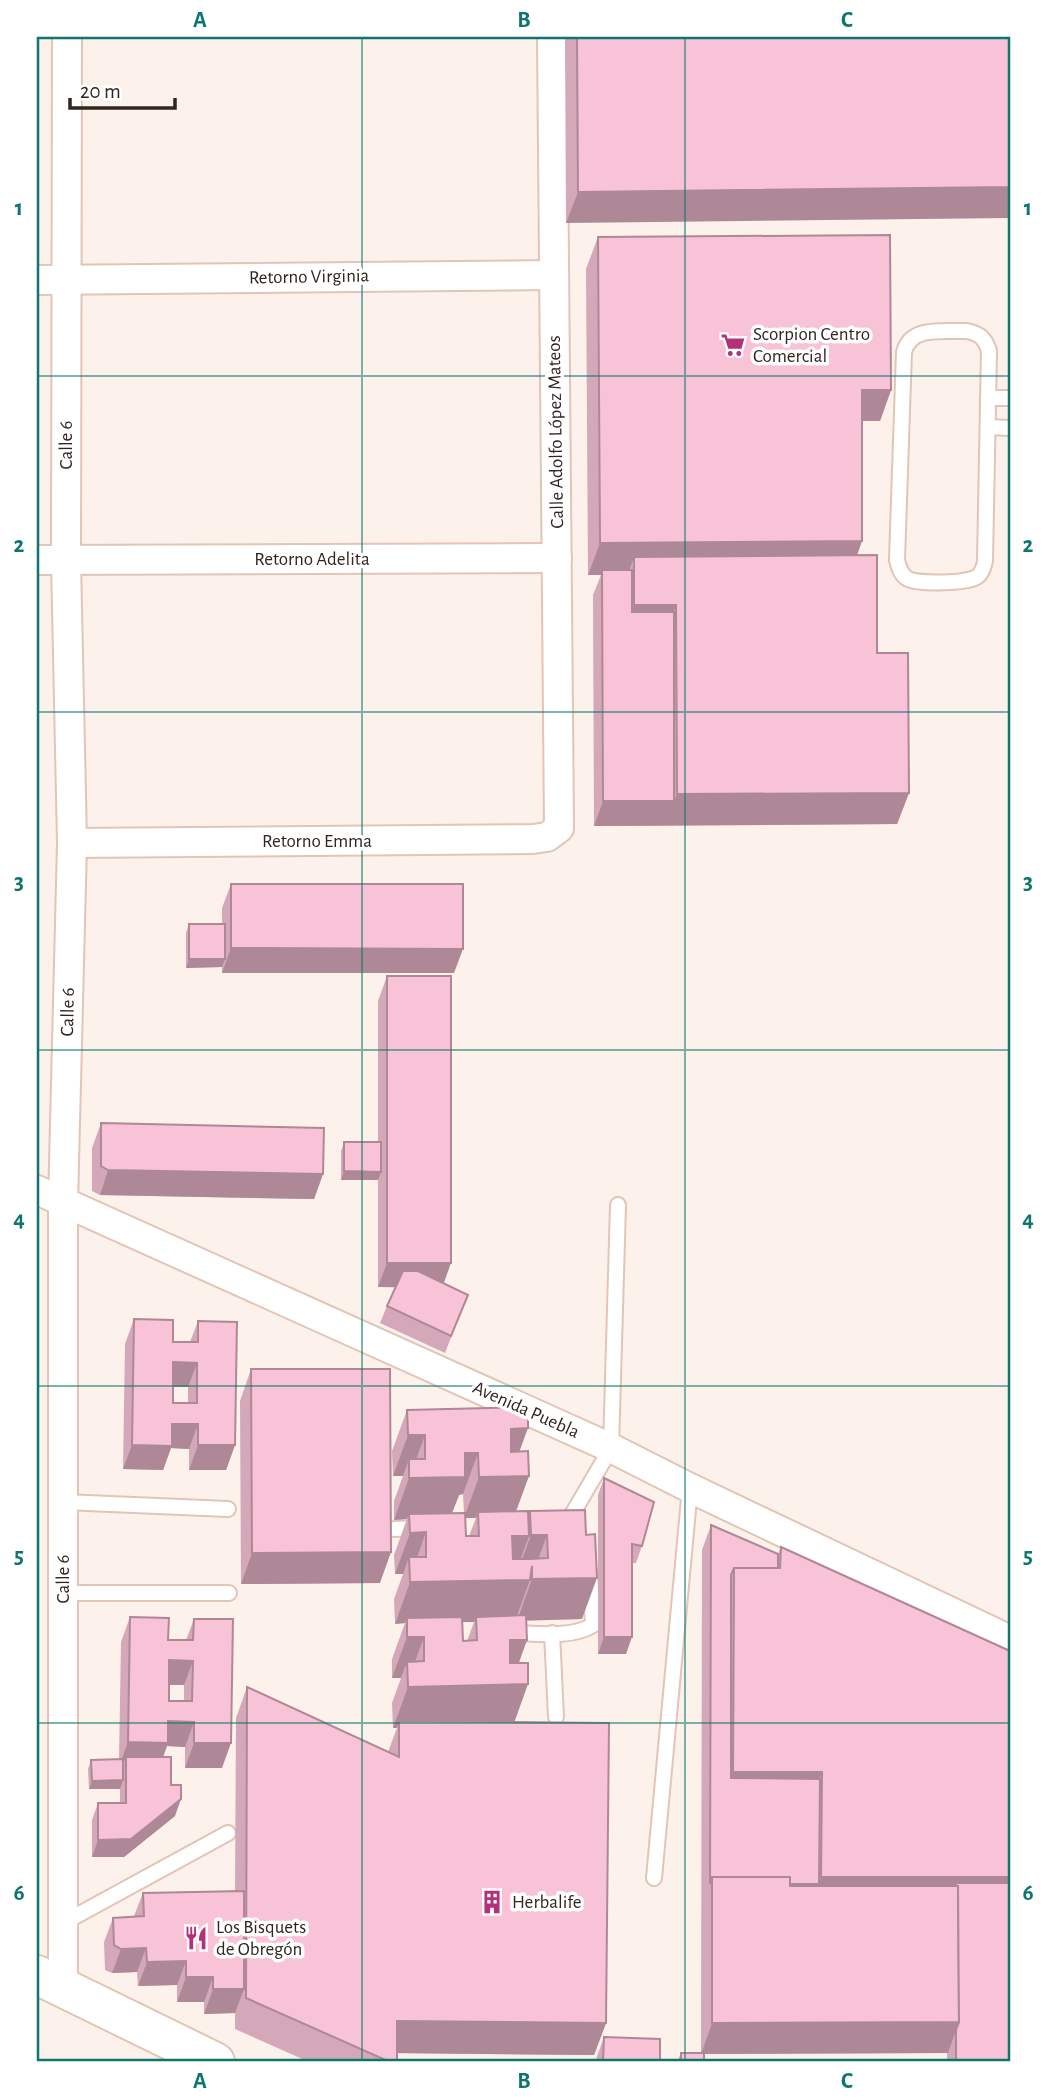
<svg xmlns="http://www.w3.org/2000/svg" width="1047" height="2099" font-family="'Alegreya Sans',sans-serif">
<style>
.lines{fill:none;stroke-linecap:round;stroke-linejoin:round}
.lane-casing{stroke:#e1c5b7;stroke-width:18}
.street-casing{stroke:#e1c5b7;stroke-width:32}
.secondary-casing{stroke:#e1c5b7;stroke-width:42}
.lane{stroke:#fff;stroke-width:14}
.street{stroke:#fff;stroke-width:28}
.secondary{stroke:#fff;stroke-width:38}
.wall{fill:#d5a8b9;fill-rule:evenodd}
.shaded-wall{fill:#ae8896}
.building{fill:#f8c3d7;stroke:#ae8896;stroke-width:2;fill-rule:evenodd}
.grid{fill:none;stroke:#0f766e;stroke-width:2;stroke-opacity:0.55}
.labels{text-anchor:middle;dominant-baseline:central;stroke-width:7;stroke-linejoin:round;paint-order:stroke}
.street-label{font-size:19px;fill:#302520;stroke:#fff}
.poi-label{font-size:19px;fill:#302520;stroke:#fff;text-anchor:start}
.neatline{fill:none;stroke:#0f766e;stroke-width:2.5}
.grid-label{font-size:23px;text-anchor:middle;font-weight:bold;fill:#0f766e}
</style>
<rect width="100%" height="100%" fill="#fdf1ec"/>
<g class="lines">
<g class="lane-casing">
<g id="lane">
<path d="M967 331C980 334 985 338 989 351L985 561C984 566 982 573 978 576 969 584 918 584 908 579 901 575 899 568 897 560L904 352C911 325 944 332 967 331Z"/>
<path d="M988 398H1010"/>
<path d="M988 427 1010 428"/>
<path d="M63 1502 228 1509"/>
<path d="M571 1525 567 1523 611 1448 618 1205"/>
<path d="M394 1529 420 1528"/>
<path d="M63 1593H229"/>
<path d="M509 1633C534 1633 571 1639 593 1625L590 1573"/>
<path d="M552 1633 556 1717"/>
<path d="M654 1878 690 1488"/>
<path d="M63 1923 228 1833"/>
</g>
</g>
<g class="street-casing">
<g id="street">
<path d="M37 280 553 275"/>
<path d="M37 560 557 558"/>
<path d="M72 843 533 839 547 837 559 828 552 37"/>
<path d="M37 1190 611 1448 690 1488 1010 1640"/>
<path d="M63 1987V1203L72 843 66 560 67 37"/>
</g>
</g>
<g class="secondary-casing">
<path id="secondary" d="M37 1975 215 2062"/>
</g>
<use href="#lane" class="lane"/>
<use href="#street" class="street"/>
<use href="#secondary" class="secondary"/>
</g>
<g class="wall">
<path d="M565 37H1010L566 223Z"/>
<path d="M598 237 891 390 880 421H862L857 555 877 653 909 793 897 824 594 826 593 595 601 575H588L586 269Z"/>
<path d="M231 884 454 973H222V967L186 968V933L189 924H222V908Z"/>
<path d="M387 976 443 1283 461 1312 445 1353 380 1323 387 1306 395 1287H378V1180H341V1151L344 1142H378V1001Z"/>
<path d="M101 1123 323 1174 314 1199 100 1195 92 1191V1148Z"/>
<path d="M134 1319 173 1342H190L198 1321 235 1445 226 1470H189V1449L171 1448 163 1470 123 1469 125 1344ZM173 1387H188V1403H173Z"/>
<path d="M251 1369 380 1583 241 1584 240 1401Z"/>
<path d="M407 1410 520 1452 516 1511 529 1515 530 1511 585 1510 582 1619 526 1620 518 1663 514 1722 606 2023 594 2055 397 2053V2062H309L235 2029V2013L204 2014V2002H177V1985L138 1986 137 1972 112 1973 105 1970 104 1942 113 1918 134 1916 143 1893 235 1891 236 1718 247 1687 388 1752 397 1728H393L392 1703 401 1678H392V1659L405 1623 395 1624 394 1599 403 1574H395L394 1555 407 1519 394 1520V1501L403 1476H393L392 1451ZM463 1494 464 1513H452L459 1495ZM465 1518H476L469 1536H466ZM463 1622H474L467 1641H463Z"/>
<path d="M604 1478 642 1546 636 1563H632L626 1654H598V1495Z"/>
<path d="M711 1525 778 1554 781 1547 1010 1651V2062H947V2053L704 2054V2062H677L681 2053H701L702 1550Z"/>
<path d="M130 1617 168 1640H186L194 1619 222 1768H185V1747L167 1746 163 1757 171 1785 175 1816 124 1857H92V1820L98 1803H120V1789H89L88 1769 91 1760 119 1759 121 1642ZM169 1685H184V1701H169Z"/>
<path d="M604 2037 660 2062H595Z"/>
</g>
<g class="shaded-wall">
<path d="M1010 187V218L566 223 578 192Z"/>
<path d="M862 390H891L880 421H850Z"/>
<path d="M862 541 851 573 634 557 628 574 602 570 601 575H588L600 543Z"/>
<path d="M634 605H676L665 636 623 637Z"/>
<path d="M909 793 897 824 594 826 603 801H674L677 794Z"/>
<path d="M231 948 463 949 454 973H222Z"/>
<path d="M189 959H225L222 967 186 968Z"/>
<path d="M108 1170 323 1174 314 1199 100 1195Z"/>
<path d="M344 1171 381 1172 378 1180H341Z"/>
<path d="M387 1263H451L442 1288 378 1287Z"/>
<path d="M173 1362 197 1363 188 1387H164Z"/>
<path d="M172 1424H198L189 1449 171 1448 163 1470 123 1469 132 1445Z"/>
<path d="M528 1428 513 1469 496 1470 511 1429Z"/>
<path d="M408 1435H425L410 1476 409 1459 403 1476H393Z"/>
<path d="M198 1445H235L226 1470H189Z"/>
<path d="M465 1453H478L463 1494 459 1495 450 1518 409 1514 407 1519 394 1520 409 1478Z"/>
<path d="M529 1476 514 1517 478 1512 476 1518H464L479 1477Z"/>
<path d="M426 1532 411 1574 409 1557 403 1574H395L410 1533Z"/>
<path d="M531 1535H547L532 1576V1566L516 1576Z"/>
<path d="M512 1536H529L514 1577H497Z"/>
<path d="M391 1552 380 1583 241 1584 252 1553Z"/>
<path d="M597 1578 582 1619 517 1621 532 1579Z"/>
<path d="M530 1580 515 1621 476 1617 474 1622 407 1623V1618L405 1623 395 1624 410 1582Z"/>
<path d="M407 1637H424L409 1678 407 1662 401 1678H392Z"/>
<path d="M604 1637H632L626 1654H598Z"/>
<path d="M510 1640H527L512 1682H495Z"/>
<path d="M169 1660 193 1661 184 1685H160Z"/>
<path d="M528 1684 513 1726 399 1721 397 1728H393L408 1687Z"/>
<path d="M168 1721 194 1722 185 1747 167 1746 159 1768 126 1757 122 1767H119L128 1742Z"/>
<path d="M194 1743H231L222 1768H185Z"/>
<path d="M733 1772H822L811 1804 722 1803Z"/>
<path d="M123 1780 120 1789H89L92 1781Z"/>
<path d="M181 1799 175 1816 124 1857H92L98 1840Z"/>
<path d="M821 1877H1010V1908L956 1883 947 1908 810 1909Z"/>
<path d="M712 1884H819L810 1909Z"/>
<path d="M146 1948 137 1972 112 1973 121 1949Z"/>
<path d="M186 1961 177 1985 138 1986 147 1962Z"/>
<path d="M186 1977H213L204 2002H177Z"/>
<path d="M213 1989H244L235 2013 204 2014Z"/>
<path d="M397 2021 606 2023 594 2055 386 2053Z"/>
<path d="M959 2022 948 2053 701 2054 712 2023Z"/>
</g>
<g class="building">
<path d="M577 37H1010V187L578 192Z"/>
<path d="M890 235 891 390H862V541L600 543 598 237Z"/>
<path d="M877 555V653H908L909 793 677 794 676 605H634V557Z"/>
<path d="M602 570H632V612H674V801H603Z"/>
<path d="M231 884H463V949L231 948Z"/>
<rect x="189" y="924" width="36" height="35"/>
<rect x="387" y="976" width="64" height="287"/>
<path d="M101 1123 324 1128 323 1174 108 1170 101 1166Z"/>
<path d="M344 1142H381V1172L344 1171Z"/>
<path d="M403 1271H418L468 1295 451 1336 387 1306Z"/>
<path d="M134 1319 173 1320V1342H198V1321L237 1322 235 1445H198V1424H172V1446L132 1445ZM173 1362 197 1363V1403H173Z"/>
<path d="M251 1369H390L391 1552 252 1553Z"/>
<path d="M528 1407V1428L511 1429V1452L528 1451 529 1476 479 1477 478 1453H465V1477L409 1478V1459H425V1435H408L407 1410Z"/>
<path d="M604 1478 654 1502 642 1546 632 1544V1637H604Z"/>
<path d="M585 1510 586 1535 595 1534 597 1578 532 1579V1566L530 1580 410 1582 409 1557H426V1532L410 1533 409 1514 465 1513 466 1536H479L478 1512 528 1511 529 1536H512L513 1559H530L548 1558 547 1535H531L530 1511Z"/>
<path d="M711 1525 778 1554V1568H734L731 1575V1778L820 1779 819 1884H790V1877H712L710 1884Z"/>
<path d="M781 1547 1010 1651V1877H821L822 1772H733L734 1568H780Z"/>
<path d="M526 1615 527 1640H510V1663H528V1684L408 1687 407 1662 424 1661V1637H407V1618L462 1617 463 1641 477 1640 476 1617Z"/>
<path d="M130 1617 169 1618 168 1640H193L194 1619H233L231 1743H194V1722L168 1721V1743L128 1742ZM169 1660 193 1661 192 1701H169Z"/>
<path d="M247 1687 399 1757V1721L609 1723 606 2023 397 2021V2062H390L246 1998Z"/>
<path d="M126 1757H171V1785H181V1799L131 1839 98 1840V1803H126Z"/>
<path d="M123 1759V1780L92 1781 91 1760Z"/>
<path d="M712 1877H790V1886H958L959 2022 712 2023Z"/>
<path d="M956 1883H1010V2062H956V2030L959 2022 958 1886H956Z"/>
<path d="M244 1891V1989H213V1977H186V1961L147 1962 146 1948 121 1949 114 1945 113 1918 144 1916 143 1893Z"/>
<path d="M604 2037 660 2039V2062H603Z"/>
<rect x="681" y="2053" width="23" height="9"/>
</g>
<path class="grid" d="M362 37V2062M685 37V2062M37 376H1010M37 712H1010M37 1050H1010M37 1386H1010M37 1723H1010"/>
<defs>
<g id="supermarket-bare" transform="scale(1.89)"><path d="M-6-5.5h2.5l.6 2H6L4.5 2H-2.5L-4.4-4H-6ZM-1.5 3.2a1.3 1.3 0 1 0 .1 0ZM3 3.2a1.3 1.3 0 1 0 .1 0Z" fill="#b4317a" stroke="#fff" stroke-width="2.5" paint-order="stroke"/></g>
<g id="building-bare" transform="scale(1.89)"><path d="M-4-6H4V6H1V3H-1V6H-4ZM-2.5-4.3h1.7v1.8h-1.7ZM.8-4.3h1.7v1.8H.8ZM-2.5-1h1.7V.8h-1.7ZM.8-1h1.7V.8H.8Z" fill="#b4317a" stroke="#fff" stroke-width="2.5" paint-order="stroke"/></g>
<g id="restaurant-bare" transform="scale(1.89)"><path d="M-5-6h1v4h1v-4h1v4h1v-4h1v5L-1.5 .5V6h-2V.5L-5-1ZM5-6V6H3V1.5H1.5Q1.5-4 5-6Z" fill="#b4317a" stroke="#fff" stroke-width="2.5" paint-order="stroke"/></g>
</defs>
<g fill-rule="evenodd">
<use href="#supermarket-bare" x="733" y="345"/>
<use href="#building-bare" x="492" y="1902"/>
<use href="#restaurant-bare" x="196" y="1938"/>
</g>
<g class="labels">
<g class="street-label">
<text transform="translate(309 277) rotate(-1)">Retorno Virginia</text>
<text transform="translate(556 432) rotate(-91)">Calle Adolfo López Mateos</text>
<text transform="translate(66 445) rotate(-90)">Calle 6</text>
<text x="312" y="559">Retorno Adelita</text>
<text x="317" y="841">Retorno Emma</text>
<text transform="translate(68 1012) rotate(-89)">Calle 6</text>
<text transform="translate(526 1410) rotate(24)">Avenida Puebla</text>
<text transform="translate(63 1579) rotate(-90)">Calle 6</text>
</g>
<g class="poi-label">
<text x="753" y="334">Scorpion Centro<tspan x="753" dy="22">Comercial</tspan></text>
<text x="512" y="1902">Herbalife</text>
<text x="216" y="1927">Los Bisquets<tspan x="216" dy="22">de Obregón</tspan></text>
</g>
</g>
<rect width="1047" height="2099" fill="none" stroke="#ffffff" stroke-width="77"/>
<path d="M70 98v10h105v-10" fill="none" stroke="#302520" stroke-width="3.5"/>
<text x="80" y="98" font-size="21" fill="#302520" stroke="#ffffff" stroke-width="5" paint-order="stroke">20 m</text>
<rect x="38" y="38" width="971" height="2022" class="neatline"/>
<g class="grid-label">
<text x="200" y="27">A</text>
<text x="524" y="27">B</text>
<text x="847" y="27">C</text>
<text x="19" y="215">1</text>
<text x="1028" y="215">1</text>
<text x="19" y="552">2</text>
<text x="1028" y="552">2</text>
<text x="19" y="889">3</text>
<text x="1028" y="889">3</text>
<text x="19" y="1226">4</text>
<text x="1028" y="1226">4</text>
<text x="19" y="1563">5</text>
<text x="1028" y="1563">5</text>
<text x="19" y="1900">6</text>
<text x="1028" y="1900">6</text>
<text x="200" y="2088">A</text>
<text x="524" y="2088">B</text>
<text x="847" y="2088">C</text>
</g>
</svg>
